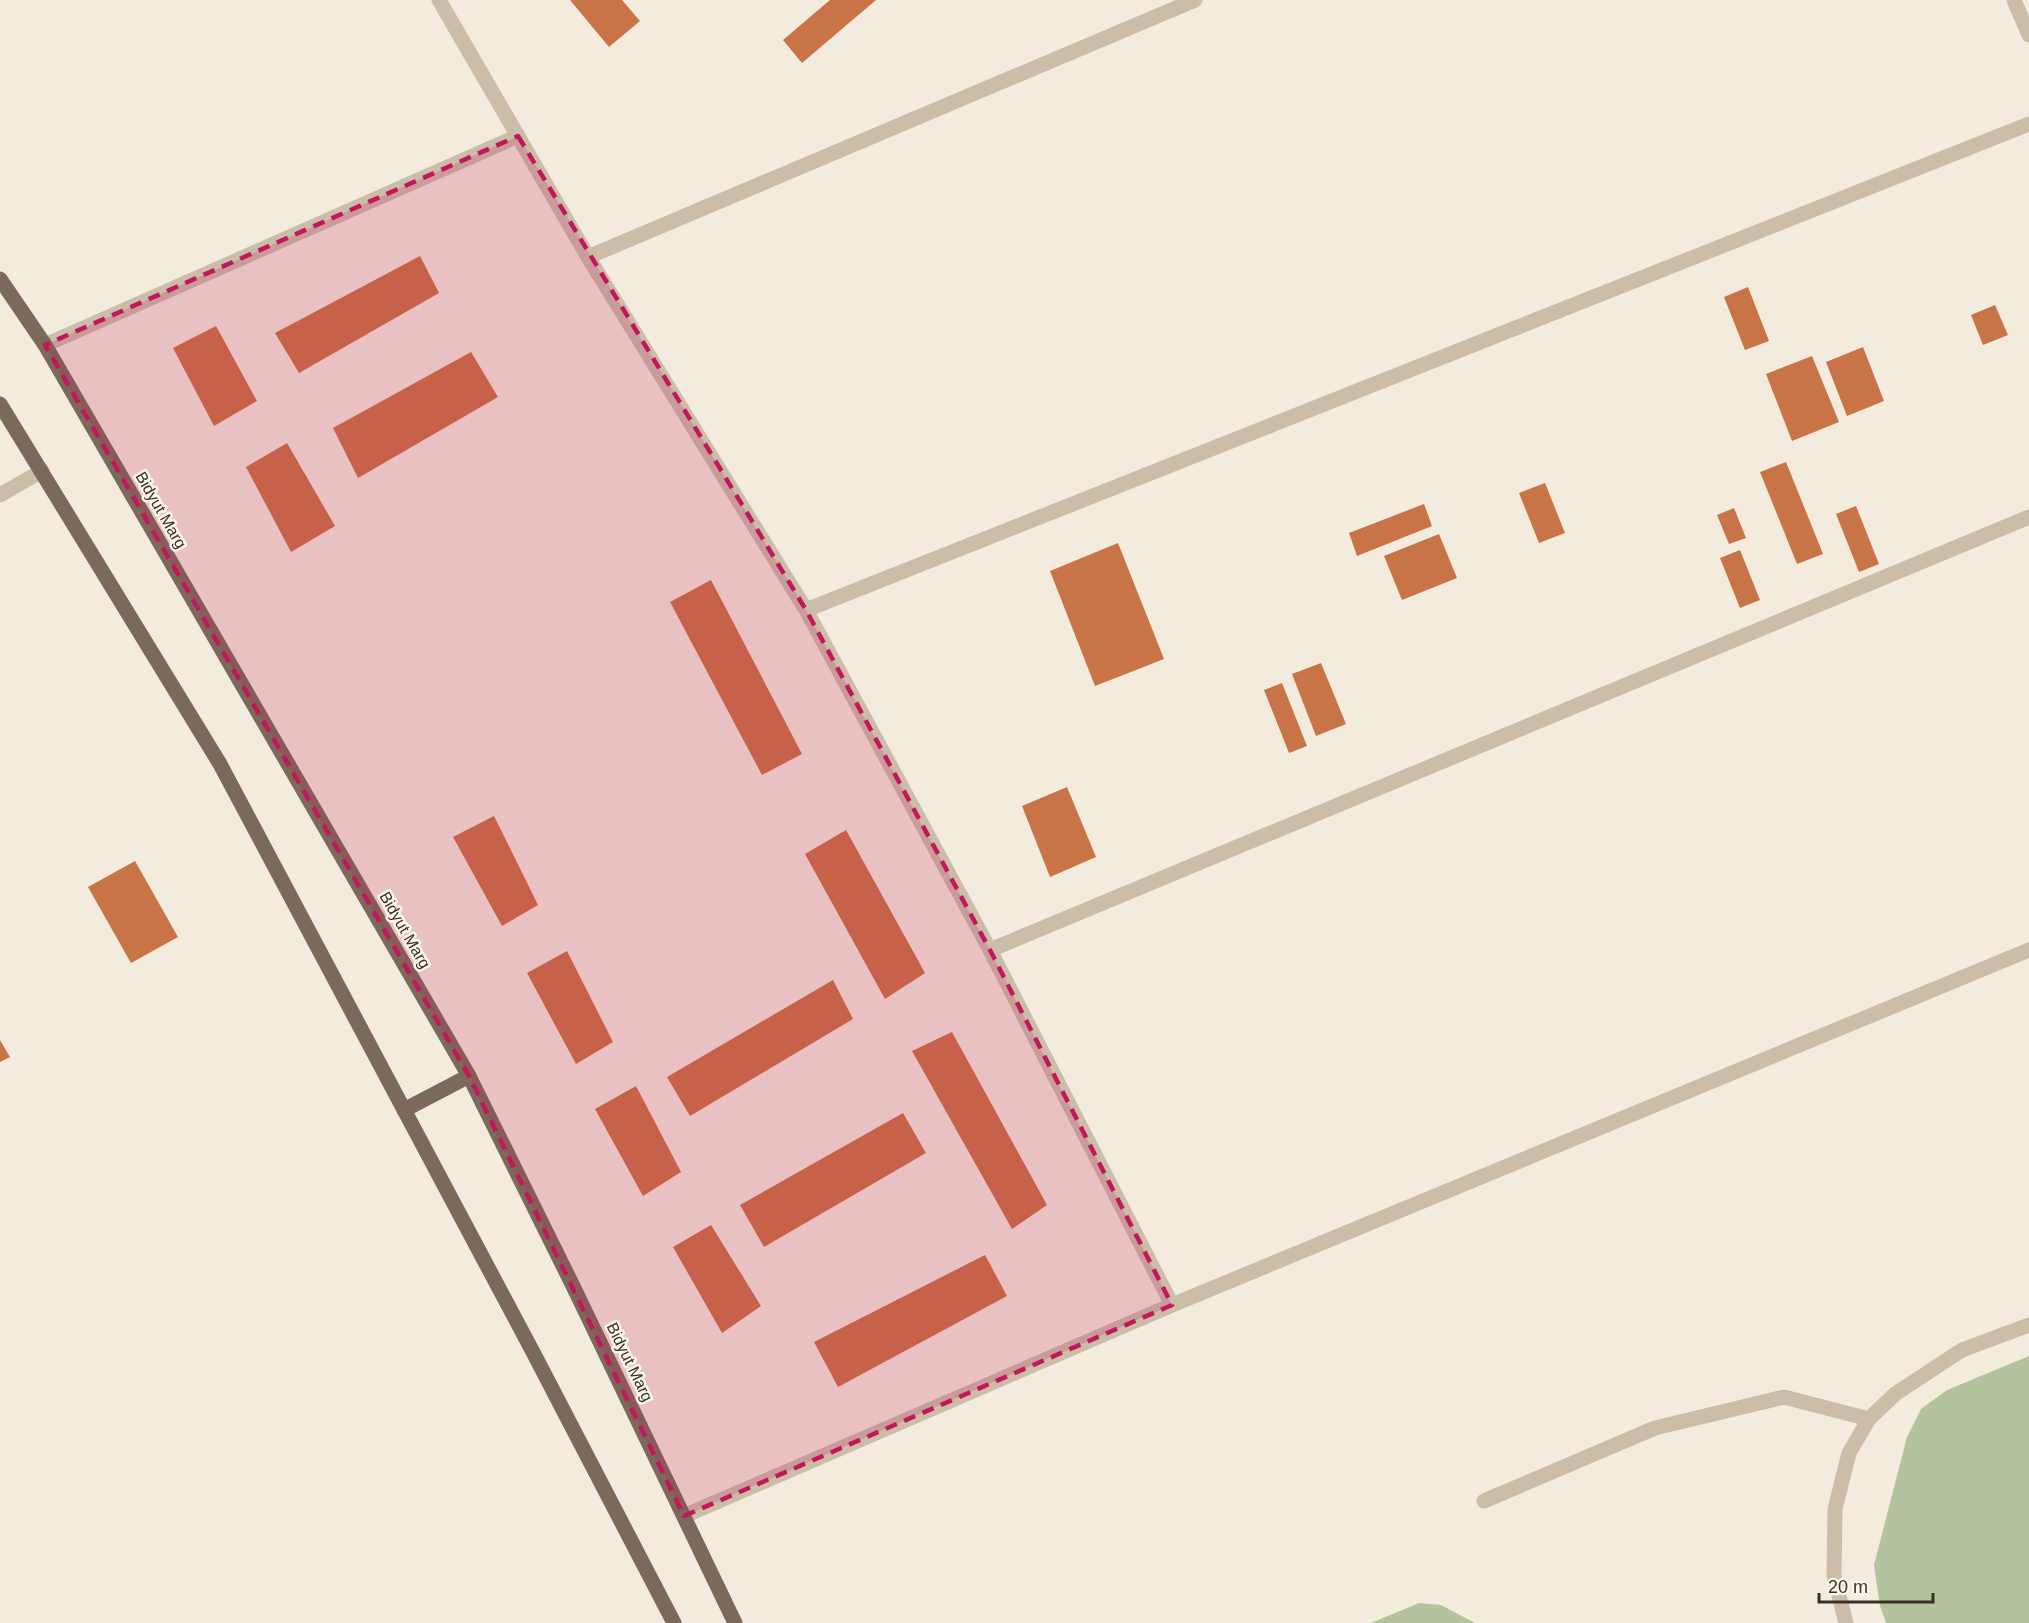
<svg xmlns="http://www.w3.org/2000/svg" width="2029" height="1623" font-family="Helvetica,sans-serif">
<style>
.green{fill:#b3c39d}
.building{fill:#c97446}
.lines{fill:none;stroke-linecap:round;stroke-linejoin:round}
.lane{stroke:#ccbda9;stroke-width:15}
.street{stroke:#ccbda9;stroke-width:15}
.primary{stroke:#7c695a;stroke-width:15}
.marked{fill:#c2185b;fill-opacity:0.2;stroke:#c2185b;stroke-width:4.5;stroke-dasharray:12 8;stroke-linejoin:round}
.labels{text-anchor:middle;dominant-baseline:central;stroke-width:5;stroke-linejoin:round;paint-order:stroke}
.street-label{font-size:16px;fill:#393029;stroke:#fbf5eb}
</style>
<rect width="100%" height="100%" fill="#f3ecde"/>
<g class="green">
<path d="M2029 1356V1623H1886L1880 1606 1874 1565 1907 1437 1921 1409 1947 1390Z"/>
<path d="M1419 1603 1441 1605 1475 1623H1371Z"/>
</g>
<g class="building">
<path d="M570 0H622L640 21 609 47Z"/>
<path d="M830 0H876L802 63 783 40Z"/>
<path d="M420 256 439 293 299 373 275 333Z"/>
<path d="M1748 287 1769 341 1745 350 1724 297Z"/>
<path d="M1995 305 2008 335 1983 345 1971 315Z"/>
<path d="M216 326 257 401 214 426 173 348Z"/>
<path d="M1863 347 1884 401 1847 416 1826 362Z"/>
<path d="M471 352 498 397 358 478 333 428Z"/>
<path d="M1812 356 1839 422 1792 441 1766 374Z"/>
<path d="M287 443 335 526 291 552 246 467Z"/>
<path d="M1786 462 1823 554 1797 564 1760 472Z"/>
<path d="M1545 483 1565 533 1539 543 1519 493Z"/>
<path d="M1424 504 1432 526 1357 556 1349 533Z"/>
<path d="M1856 506 1879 564 1859 572 1836 514Z"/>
<path d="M1734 508 1746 538 1729 544 1717 515Z"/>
<path d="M1439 534 1457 578 1402 600 1384 556Z"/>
<path d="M1118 543 1164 659 1095 686 1050 571Z"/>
<path d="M1740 550 1760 600 1740 608 1720 558Z"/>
<path d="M711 580 802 754 762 775 670 602Z"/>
<path d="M1321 663 1346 724 1316 736 1292 674Z"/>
<path d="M1282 683 1307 746 1289 753 1264 690Z"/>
<path d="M1067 787 1096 857 1050 877 1022 806Z"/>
<path d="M494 816 538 905 502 926 453 837Z"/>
<path d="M846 830 925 973 885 999 805 854Z"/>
<path d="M135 861 178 937 131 963 88 887Z"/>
<path d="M567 951 613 1042 576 1064 527 973Z"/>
<path d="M833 980 853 1019 690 1116 667 1077Z"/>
<path d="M952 1032 1047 1205 1012 1229 912 1051Z"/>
<path d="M0 1040 10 1057 0 1062Z"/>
<path d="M636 1086 681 1172 643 1196 595 1109Z"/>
<path d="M903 1113 926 1153 764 1247 740 1205Z"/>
<path d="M711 1225 761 1306 722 1333 673 1247Z"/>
<path d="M985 1255 1007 1296 838 1387 814 1342Z"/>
</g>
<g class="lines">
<g class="lane">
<path d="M1484 1501 1655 1428 1784 1397 1869 1419"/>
<path d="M1846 1623 1834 1576 1835 1509 1849 1453 1869 1419 1895 1394 1962 1350 2029 1325"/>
</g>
<g class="street">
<path d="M439 0 588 257 806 610 990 950 1172 1305"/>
<path d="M2014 0 2029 35"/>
<path d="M588 257 1195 0"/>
<path d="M45 345 518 136"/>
<path d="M0 495 42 471"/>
<path d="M806 610 2029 124"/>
<path d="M990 950 2029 517"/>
<path d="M684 1516 1172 1305 2029 950"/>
</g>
<g class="primary">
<path d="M0 279 45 345 469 1076 573 1286 735 1623"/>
<path d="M0 404 220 764 534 1354 674 1623"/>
<path d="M404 1110 469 1076"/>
</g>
</g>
<path class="marked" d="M518 136 806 610 990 950 1172 1305 684 1516 469 1076 45 345Z"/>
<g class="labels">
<g class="street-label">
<text transform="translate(161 510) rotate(60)">Bidyut Marg</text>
<text transform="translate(405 930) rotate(60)">Bidyut Marg</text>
<text transform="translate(630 1362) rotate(64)">Bidyut Marg</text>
</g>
</g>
<path d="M1819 1593v9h114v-9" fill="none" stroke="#393029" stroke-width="3"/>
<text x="1828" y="1593" font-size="18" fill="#393029" stroke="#fbf5eb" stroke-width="4.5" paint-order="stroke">20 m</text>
</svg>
